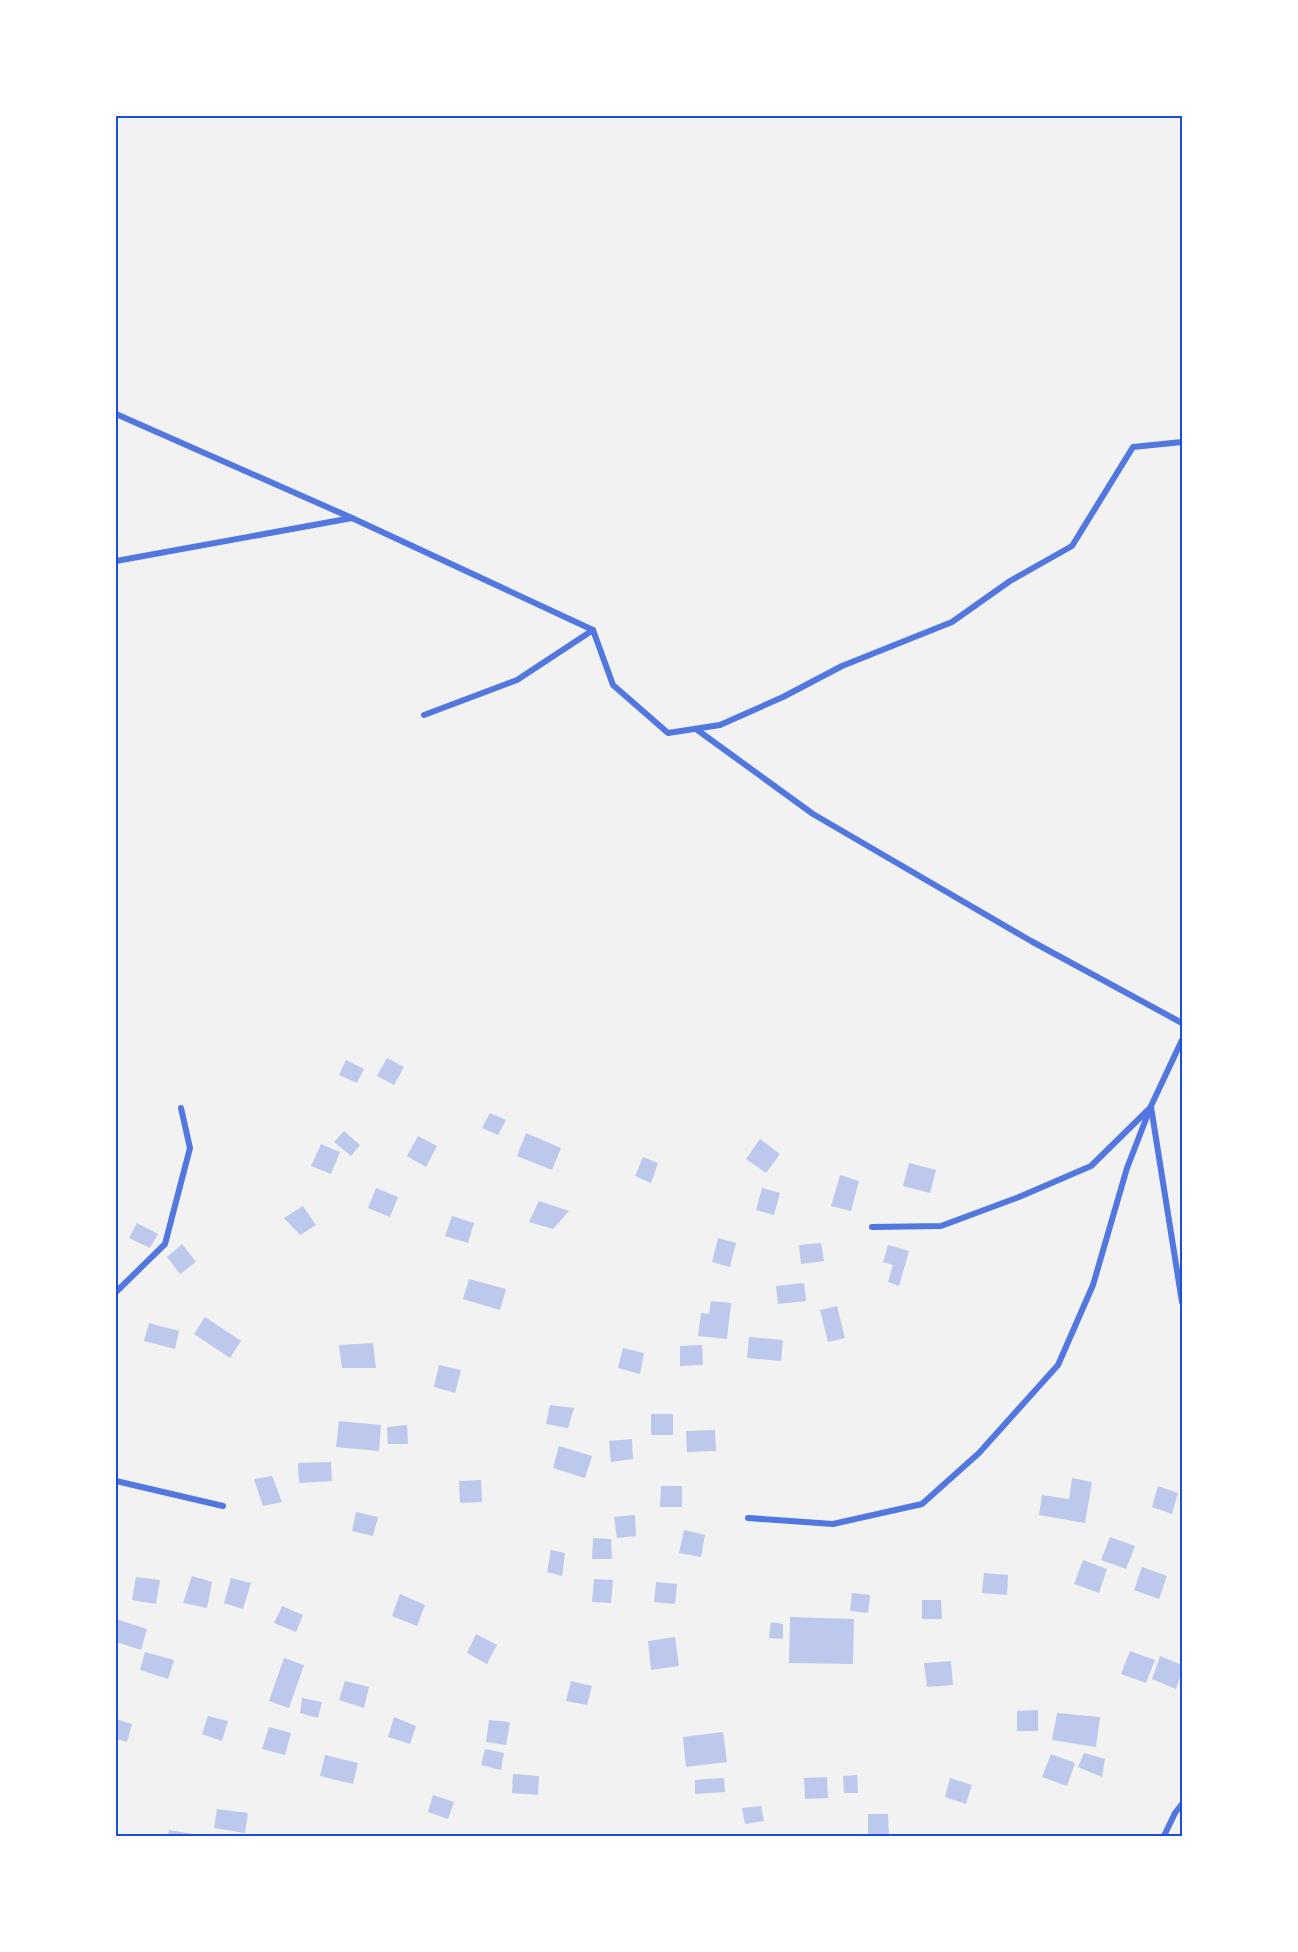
<svg xmlns="http://www.w3.org/2000/svg" width="1298" height="1952" font-family="Mulish,sans-serif">
<style>
.building{fill:#bdc9ec}
.lines{fill:none;stroke-linecap:round;stroke-linejoin:round}
.minor{stroke:#5277de;stroke-width:6}
.neatline{fill:none;stroke:#1d4ed8;stroke-width:2}
</style>
<rect width="100%" height="100%" fill="#f2f2f2"/>
<g class="building">
<path d="M387 1058 404 1067 394 1085 377 1076Z"/>
<path d="M346 1060 364 1069 357 1083 339 1075Z"/>
<path d="M490 1113 506 1120 498 1135 482 1128Z"/>
<path d="M344 1131 360 1145 351 1156 334 1142Z"/>
<path d="M526 1133 561 1148 552 1170 517 1156Z"/>
<path d="M418 1136 437 1146 426 1167 407 1156Z"/>
<path d="M760 1139 780 1154 766 1173 746 1159Z"/>
<path d="M321 1144 340 1152 331 1174 311 1166Z"/>
<path d="M643 1157 658 1163 651 1183 635 1176Z"/>
<path d="M909 1163 936 1170 930 1193 903 1186Z"/>
<path d="M840 1175 859 1181 851 1211 831 1206Z"/>
<path d="M376 1188 398 1197 390 1217 368 1208Z"/>
<path d="M762 1188 780 1193 774 1215 756 1210Z"/>
<path d="M539 1201 569 1211 553 1229 529 1222Z"/>
<path d="M303 1206 316 1225 300 1235 284 1218Z"/>
<path d="M452 1216 474 1223 468 1243 445 1236Z"/>
<path d="M137 1223 158 1234 150 1248 129 1238Z"/>
<path d="M718 1238 736 1243 730 1267 712 1262Z"/>
<path d="M821 1243 824 1261 801 1264 799 1245Z"/>
<path d="M182 1244 196 1262 180 1274 167 1257Z"/>
<path d="M888 1245 909 1251 899 1286 888 1282 893 1265 883 1262Z"/>
<path d="M469 1279 506 1289 500 1310 463 1299Z"/>
<path d="M804 1283 806 1301 778 1304 776 1286Z"/>
<path d="M711 1301 731 1303 727 1339 698 1336 701 1313 709 1314Z"/>
<path d="M837 1306 845 1338 828 1342 820 1310Z"/>
<path d="M205 1317 241 1341 230 1358 194 1334Z"/>
<path d="M149 1323 179 1331 175 1349 144 1341Z"/>
<path d="M749 1337 783 1340 781 1361 747 1358Z"/>
<path d="M373 1343 376 1368H342L339 1345Z"/>
<path d="M702 1345 703 1365 680 1366V1346Z"/>
<path d="M623 1348 644 1353 640 1374 618 1368Z"/>
<path d="M439 1365 461 1370 455 1393 434 1387Z"/>
<path d="M550 1405 574 1408 568 1428 546 1424Z"/>
<rect x="651" y="1414" width="22" height="21"/>
<path d="M339 1421 381 1425 379 1451 336 1447Z"/>
<path d="M407 1425 408 1444H388L387 1427Z"/>
<path d="M715 1430 716 1451 687 1452 686 1431Z"/>
<path d="M632 1439 633 1459 611 1462 609 1441Z"/>
<path d="M559 1446 592 1456 585 1478 553 1468Z"/>
<path d="M331 1462 332 1481 299 1483 298 1463Z"/>
<path d="M272 1476 282 1502 263 1506 254 1479Z"/>
<path d="M1072 1478 1092 1482 1085 1523 1039 1515 1042 1495 1069 1499Z"/>
<path d="M481 1480 482 1502 460 1503 459 1481Z"/>
<path d="M661 1486H682V1507H660Z"/>
<path d="M1158 1486 1178 1493 1172 1514 1152 1507Z"/>
<path d="M356 1512 378 1517 373 1536 352 1531Z"/>
<path d="M635 1515 636 1536 617 1538 614 1517Z"/>
<path d="M684 1530 705 1535 701 1557 679 1553Z"/>
<path d="M1110 1537 1135 1546 1126 1569 1101 1560Z"/>
<path d="M593 1538 611 1539 612 1559H592Z"/>
<path d="M551 1550 565 1553 562 1576 547 1572Z"/>
<path d="M1083 1560 1107 1569 1099 1593 1074 1584Z"/>
<path d="M1142 1567 1167 1576 1159 1599 1134 1590Z"/>
<path d="M984 1573 1008 1575 1007 1595 982 1593Z"/>
<path d="M192 1576 212 1582 207 1608 183 1603Z"/>
<path d="M136 1577 160 1580 156 1604 132 1600Z"/>
<path d="M231 1578 251 1583 243 1609 224 1603Z"/>
<path d="M594 1579 613 1580 611 1603 592 1602Z"/>
<path d="M656 1582 677 1584 675 1604 654 1602Z"/>
<path d="M852 1593 870 1595 868 1613 850 1611Z"/>
<path d="M400 1594 425 1605 417 1626 392 1616Z"/>
<path d="M922 1600H941L942 1619H922Z"/>
<path d="M282 1606 303 1615 296 1632 274 1623Z"/>
<path d="M790 1617 854 1619 853 1664 789 1663Z"/>
<path d="M116 1619 147 1629 141 1650 116 1642Z"/>
<path d="M771 1622 783 1624V1639L769 1638Z"/>
<path d="M476 1634 497 1645 487 1664 467 1653Z"/>
<path d="M675 1637 679 1666 651 1670 648 1641Z"/>
<path d="M1130 1651 1155 1660 1146 1683 1121 1674Z"/>
<path d="M145 1652 174 1660 168 1679 140 1670Z"/>
<path d="M1160 1656 1182 1665V1670L1176 1689 1152 1679Z"/>
<path d="M284 1658 304 1665 289 1708 269 1701Z"/>
<path d="M951 1661 953 1685 927 1687 924 1663Z"/>
<path d="M345 1681 369 1687 364 1708 339 1700Z"/>
<path d="M571 1681 592 1686 587 1705 566 1701Z"/>
<path d="M302 1698 322 1702 318 1718 300 1713Z"/>
<path d="M1038 1710V1731H1017V1711Z"/>
<path d="M1057 1713 1100 1717 1096 1747 1052 1740Z"/>
<path d="M208 1716 228 1721 222 1741 202 1734Z"/>
<path d="M394 1717 416 1726 410 1744 388 1737Z"/>
<path d="M116 1719 132 1724 127 1742 116 1739Z"/>
<path d="M489 1720 510 1722 506 1745 486 1742Z"/>
<path d="M269 1727 291 1733 285 1755 262 1749Z"/>
<path d="M723 1732 727 1762 686 1767 683 1737Z"/>
<path d="M485 1749 504 1753 501 1770 481 1765Z"/>
<path d="M1084 1753 1105 1759 1102 1777 1078 1767Z"/>
<path d="M1051 1754 1075 1763 1067 1786 1042 1777Z"/>
<path d="M325 1755 358 1763 353 1784 320 1776Z"/>
<path d="M513 1774 539 1776 538 1795 512 1793Z"/>
<path d="M857 1775 858 1793H844L843 1776Z"/>
<path d="M827 1777 828 1798 805 1799 804 1778Z"/>
<path d="M724 1778 725 1792 695 1794V1780Z"/>
<path d="M950 1778 972 1785 966 1804 945 1797Z"/>
<path d="M433 1795 454 1802 448 1819 428 1812Z"/>
<path d="M761 1806 764 1821 745 1824 742 1808Z"/>
<path d="M217 1809 248 1813 245 1833 214 1828Z"/>
<path d="M868 1814H888L889 1836H868Z"/>
<path d="M169 1830 199 1835V1836H168Z"/>
</g>
<g class="lines">
<g class="minor">
<path d="M116 414 352 518 593 630"/>
<path d="M116 561 352 518"/>
<path d="M424 715 517 680 593 630 613 685 668 733 720 725 783 697 842 666 952 622 1010 581 1072 546 1133 447 1182 442"/>
<path d="M696 729 813 814 1031 941 1182 1023"/>
<path d="M1151 1107 1182 1302"/>
<path d="M872 1227 941 1226 1019 1197 1091 1166 1149 1109"/>
<path d="M116 1292 165 1244 190 1148 181 1108"/>
<path d="M116 1481 223 1506"/>
<path d="M748 1518 833 1524 922 1504 979 1453 1058 1365 1093 1285 1127 1168 1151 1106 1182 1040"/>
<path d="M1164 1836 1175 1813 1182 1804"/>
</g>
</g>
<rect width="1298" height="1952" fill="none" stroke="#ffffff" stroke-width="234"/>
<rect x="117" y="117" width="1064" height="1718" class="neatline"/>
</svg>
